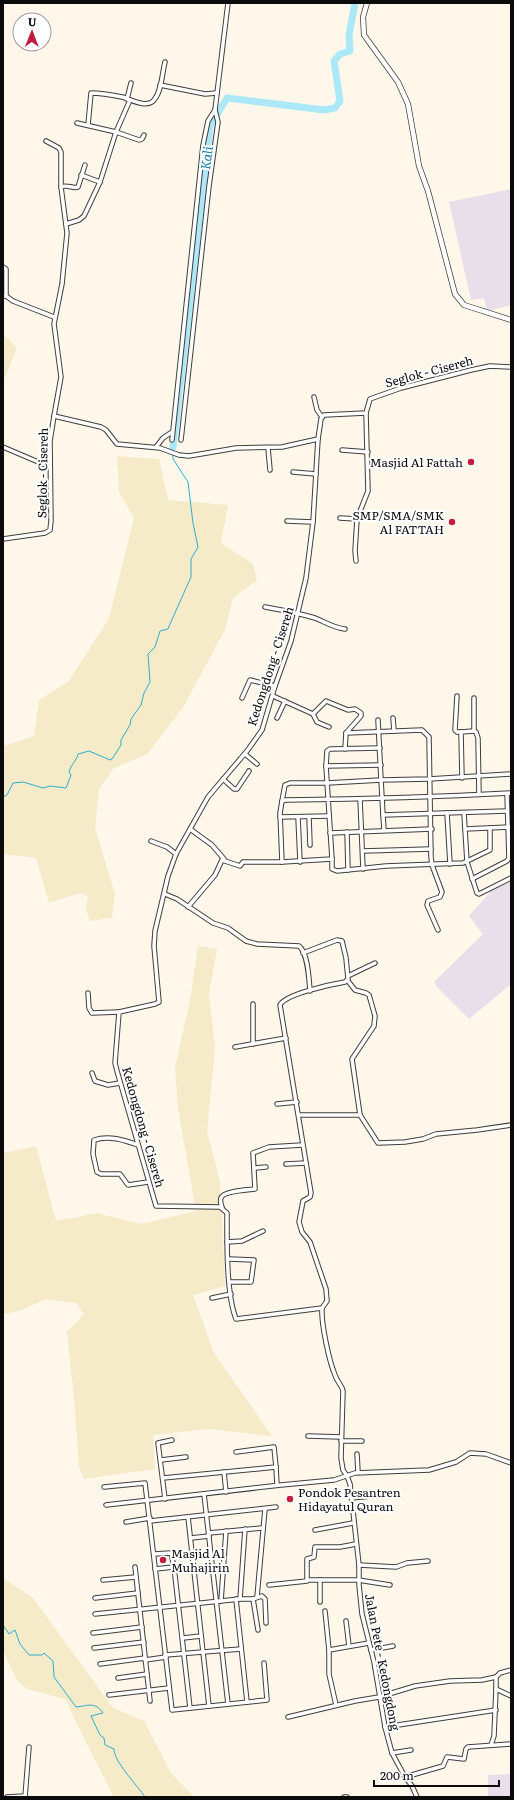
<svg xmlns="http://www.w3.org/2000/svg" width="514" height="1800" font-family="Literata,serif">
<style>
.industrial{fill:#e8dfeb}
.farmland{fill:#f6ebc9}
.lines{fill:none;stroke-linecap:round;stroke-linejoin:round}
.stream{stroke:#2fadd4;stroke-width:1}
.river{stroke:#abe9f9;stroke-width:7}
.minor-casing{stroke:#3e3e3e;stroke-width:5.5}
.tertiary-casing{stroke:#3e3e3e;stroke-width:6}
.minor{stroke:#fff;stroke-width:3.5}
.tertiary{stroke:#fff;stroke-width:4.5}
.poi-dot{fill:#c21d40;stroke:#fff;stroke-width:1.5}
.labels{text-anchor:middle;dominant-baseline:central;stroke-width:4;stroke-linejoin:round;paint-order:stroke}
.street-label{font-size:12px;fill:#0b0b0b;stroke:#fff}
.poi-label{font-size:12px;fill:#0b0b0b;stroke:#fff;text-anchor:end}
.water-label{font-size:13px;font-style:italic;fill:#0f7aa3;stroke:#fff}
</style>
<rect width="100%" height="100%" fill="#fff7ea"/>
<g class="industrial">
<path d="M511 189V305L487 311 484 298 471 300 449 202Z"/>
<path d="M511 881V984L469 1019 437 987 434 982 483 934 469 916 492 890Z"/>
<path d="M511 1774V1797H488V1775Z"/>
</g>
<g class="farmland">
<path d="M3 334 17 348 3 382Z"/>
<path d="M117 456 159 459 168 500 228 505 221 543 253 564 257 580 233 598 225 630 182 709 147 754 114 768 99 789 95 828 115 894 112 918 90 921 86 910 88 897 80 893 49 903 36 858 3 854V746L34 736 39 700 69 681 109 618 134 518 119 492Z"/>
<path d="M198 946 217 949 209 993 215 1047 207 1131 220 1182 225 1286 193 1295 214 1353 272 1436 210 1429 153 1435 155 1469 84 1479 79 1468 75 1410 67 1332 84 1314 76 1303 45 1299 20 1311 3 1314V1153L36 1146 56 1221 97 1213 141 1224 196 1211 178 1109 175 1068 190 1000Z"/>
<path d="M3 1578 33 1598 113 1708 144 1721 171 1773 194 1797H114L72 1714 67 1700 27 1689 16 1679 3 1650Z"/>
</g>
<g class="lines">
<g class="stream">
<path d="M173 451V447"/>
<path d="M3 797 7 795 13 783 23 782 43 788 50 786 66 788 71 775 69 772C71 764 76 762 78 754L89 751 110 760 112 759 121 745V740L130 725 131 719 141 705 144 693 150 682 148 654 155 647 160 631 168 629 170 624 191 577V559L198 547 193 523 188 482 173 459V454"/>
<path d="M3 1625 9 1634 15 1630 20 1644 29 1655H42L44 1653 53 1661 54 1677 76 1707C87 1706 95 1701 103 1713L91 1716 100 1735 104 1738 105 1745 114 1749C114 1762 138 1786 145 1797"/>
</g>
<path class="river" d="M173 447 210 126 227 98 324 110 335 108 340 101 334 61 340 54 350 51 349 35 355 3"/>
<g class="minor-casing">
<g id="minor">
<path d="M160 85 205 94 217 93"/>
<path d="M127 99 131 83"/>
<path d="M77 123 116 132 139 140 142 139 144 135"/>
<path d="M88 125 91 93C100 93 112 95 122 97 130 99 147 109 154 100 162 91 162 73 165 62"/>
<path d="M46 141 59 148 61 152V187"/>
<path d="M81 175 100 182 116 132 130 100"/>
<path d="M66 224 79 220 84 216 100 182"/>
<path d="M3 267 6 269V296"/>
<path d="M3 296H6L13 301 54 317"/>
<path d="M314 397 317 410 322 417"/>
<path d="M54 416 61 377 54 324 62 284 67 233 61 187C67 184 73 189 78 187L85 165"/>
<path d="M318 439 313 522 306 578 291 641 275 686 262 730 247 751 208 797 176 854 168 876 155 931 154 946 159 1002 155 1004 119 1012 115 1063 117 1071 156 1206 220 1207 227 1213C227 1242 226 1293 236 1319L322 1308C321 1323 329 1361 335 1375 337 1382 342 1385 343 1391L341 1458 343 1470 347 1476 350 1484 359 1565V1585L362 1614 374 1662 385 1727 392 1753 405 1777 412 1786 417 1797"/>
<path d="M172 440 203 145 208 121 215 110"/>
<path d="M181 440 209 186 218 122 215 110 228 3"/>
<path d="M3 447 50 467"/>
<path d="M156 447 163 438 172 432"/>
<path d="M268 448 270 470"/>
<path d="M342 450 368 452"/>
<path d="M293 472 316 474"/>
<path d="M340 518 357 519"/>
<path d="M287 521 313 522"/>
<path d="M3 539 45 533 50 530 51 521 50 441 54 416 101 427 106 430 117 444 160 448 179 455 189 456 236 448 282 447 318 439 321 419 324 415 366 413 370 399 401 388 471 370 490 366 511 367"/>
<path d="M356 561 355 551 357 519 368 491 366 413"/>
<path d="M265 607C282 610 298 613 315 618 325 622 334 628 345 629"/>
<path d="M273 696 313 714 326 701 348 710 355 709 361 713V716L346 733 345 749"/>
<path d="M457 696 455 730 457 732H461"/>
<path d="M242 698 250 680 275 686"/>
<path d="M313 714 317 722 329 727"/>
<path d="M277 718 285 701"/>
<path d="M393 718 394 731"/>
<path d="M474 731 476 732 478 738 479 794"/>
<path d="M346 733 422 730 429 737 431 857 432 865 442 892 440 897 428 901 427 905 438 930"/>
<path d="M380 748 330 749 327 751 326 766 332 859 282 862 280 813 282 801 286 800C361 799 436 797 511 793"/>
<path d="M245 754 257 764"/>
<path d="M326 766 381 765"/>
<path d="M462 778 461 732 474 731V698"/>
<path d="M223 779 234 789H237L249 771"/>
<path d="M360 799 363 869"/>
<path d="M282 801 285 785 290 783H327L381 780 378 720"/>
<path d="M507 811 383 815 381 780 429 779 511 774"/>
<path d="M447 813 450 864"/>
<path d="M464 813 467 862 477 893 479 894 511 878"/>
<path d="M383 815 384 830"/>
<path d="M280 817 329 816"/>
<path d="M298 817 300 862"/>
<path d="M309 817 310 845"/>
<path d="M190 829 212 845 224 859"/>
<path d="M465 829 511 827"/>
<path d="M347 832 348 870"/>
<path d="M330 833 432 829"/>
<path d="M151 841 167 847 176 854"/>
<path d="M363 851 431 849"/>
<path d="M332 859V869L337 871 386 866 463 863 490 850V828"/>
<path d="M472 879 507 861 509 858 507 794"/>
<path d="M165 894 177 899 213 923 228 928 246 941 257 944 299 946C308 953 309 979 310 991"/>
<path d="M188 907 215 875 222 860 240 866 243 862H282"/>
<path d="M303 953 337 940 342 941 346 958 348 979 345 982C333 984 285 994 280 1005L311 1193 310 1197 303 1201 299 1222 302 1232 310 1242 326 1289 327 1301 322 1308"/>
<path d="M348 976 375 963"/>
<path d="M348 981 355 990 366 993 369 995 375 1016 374 1026 352 1059 360 1115 378 1143 405 1142 423 1139 436 1134 477 1130 511 1125"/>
<path d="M88 993 89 1008 92 1013 119 1012"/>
<path d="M253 1004V1044"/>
<path d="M235 1047 286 1038"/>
<path d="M92 1073 95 1081 108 1085 120 1083"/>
<path d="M277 1104 297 1102"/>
<path d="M299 1115H360"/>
<path d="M138 1145C124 1140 109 1135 94 1140L93 1154 97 1172 101 1174H120L128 1185 148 1182"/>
<path d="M286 1164 306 1163"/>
<path d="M255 1168 266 1167"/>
<path d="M222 1207C221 1205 220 1200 221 1198 223 1191 248 1190 255 1189L253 1153 269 1147 302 1145"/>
<path d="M227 1242 242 1241 263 1231"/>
<path d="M229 1259 254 1260 251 1282H230"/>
<path d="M212 1298 231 1294"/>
<path d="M308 1436 341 1437"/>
<path d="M341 1441H362"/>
<path d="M357 1454 358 1472"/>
<path d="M161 1460 186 1457"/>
<path d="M276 1467 277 1485"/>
<path d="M224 1472 226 1492"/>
<path d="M163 1478 276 1467 274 1447 236 1452"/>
<path d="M104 1487 145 1483 172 1710 267 1700 264 1663"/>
<path d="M204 1494 228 1704"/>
<path d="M351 1498 392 1494"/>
<path d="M165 1499 158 1443 172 1440"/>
<path d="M106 1505 281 1485 334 1480 355 1473 429 1470 456 1462 470 1453 486 1454 511 1463"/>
<path d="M188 1517 209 1706"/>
<path d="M150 1521 276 1507"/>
<path d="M126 1522 150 1518"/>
<path d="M315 1530 353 1523"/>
<path d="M209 1533 262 1528"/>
<path d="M191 1538 209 1536"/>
<path d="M154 1554 171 1553 174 1567"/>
<path d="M359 1565 396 1567 407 1563 428 1561"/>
<path d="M135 1567 150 1701"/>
<path d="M155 1569 174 1567 190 1708"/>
<path d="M103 1580 136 1577"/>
<path d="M307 1580H358L390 1585"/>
<path d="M320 1580V1602"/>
<path d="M269 1585 307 1581V1559L314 1557 315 1547H340L356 1544"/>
<path d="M257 1597 265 1509"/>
<path d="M95 1598 138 1593"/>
<path d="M236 1599 247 1702"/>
<path d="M240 1599 245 1529"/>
<path d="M253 1599 258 1630"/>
<path d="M221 1601 226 1531"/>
<path d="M325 1611 329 1650"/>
<path d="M95 1614 240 1599H253L262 1596 265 1599 266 1623"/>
<path d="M346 1621 349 1646"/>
<path d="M93 1633 142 1627"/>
<path d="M183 1638 201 1636"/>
<path d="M94 1648 144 1642"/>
<path d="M371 1650 393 1646"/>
<path d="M165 1655 241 1649"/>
<path d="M145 1660 166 1657"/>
<path d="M100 1664 145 1658"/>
<path d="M496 1677V1689L511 1696"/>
<path d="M118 1678 147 1674"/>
<path d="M109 1695 169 1688"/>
<path d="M336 1705 329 1674V1650L369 1643"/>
<path d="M288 1717 355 1701 379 1697 415 1686 450 1681 482 1680 496 1677 500 1673 511 1670"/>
<path d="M385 1727 496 1710"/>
<path d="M491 1745 494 1736 496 1689"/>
<path d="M392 1753 411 1750"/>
<path d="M405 1777 443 1766 447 1757 464 1759 466 1749 468 1747 511 1744"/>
<path d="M7 1797 25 1796"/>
<path d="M25 1797 29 1747"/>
<path d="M344 1797H347"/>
</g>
</g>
<g class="tertiary-casing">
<path id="tertiary" d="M367 3 363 17 364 35 398 82 408 104 419 166 428 191 455 294 464 305 511 320"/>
</g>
<use href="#minor" class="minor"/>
<use href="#tertiary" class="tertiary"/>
</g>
<g class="poi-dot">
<circle cx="471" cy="462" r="4"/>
<circle cx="452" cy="522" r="4"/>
<circle cx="290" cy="1499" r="4"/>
<circle cx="163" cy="1560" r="4"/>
</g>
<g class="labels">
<g class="street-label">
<text transform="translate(429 371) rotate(-15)">Seglok - Cisereh</text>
<text transform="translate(42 473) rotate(-89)">Seglok - Cisereh</text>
<text transform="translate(270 666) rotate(-72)">Kedongdong - Cisereh</text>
<text transform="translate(144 1127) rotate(74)">Kedongdong - Cisereh</text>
<text transform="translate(383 1662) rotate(79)">Jalan Pete - Kedongdong</text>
</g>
<g class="poi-label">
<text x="463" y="462">Masjid Al Fattah</text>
<text x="444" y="515">SMP/SMA/SMK<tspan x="444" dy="14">Al FATTAH</tspan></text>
<text x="298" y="1492" text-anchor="start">Pondok Pesantren<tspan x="298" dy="14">Hidayatul Quran</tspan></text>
<text x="171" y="1553" text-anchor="start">Masjid Al<tspan x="171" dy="14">Muhajirin</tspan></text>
</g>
<g class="water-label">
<text transform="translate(206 158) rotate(-83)">Kali</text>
</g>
</g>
<rect width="514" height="1800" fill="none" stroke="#0b0b0b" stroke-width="8"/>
<g transform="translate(32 32) rotate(1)"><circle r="19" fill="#ffffff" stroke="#9d9d9d"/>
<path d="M0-3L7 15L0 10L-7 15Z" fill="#c21d40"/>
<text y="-6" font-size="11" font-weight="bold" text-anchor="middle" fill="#0b0b0b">U</text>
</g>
<path d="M374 1780v6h125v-6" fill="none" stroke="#0b0b0b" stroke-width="2"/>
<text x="380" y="1780" font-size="12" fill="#0b0b0b" stroke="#ffffff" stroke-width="3" paint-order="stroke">200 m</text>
</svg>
